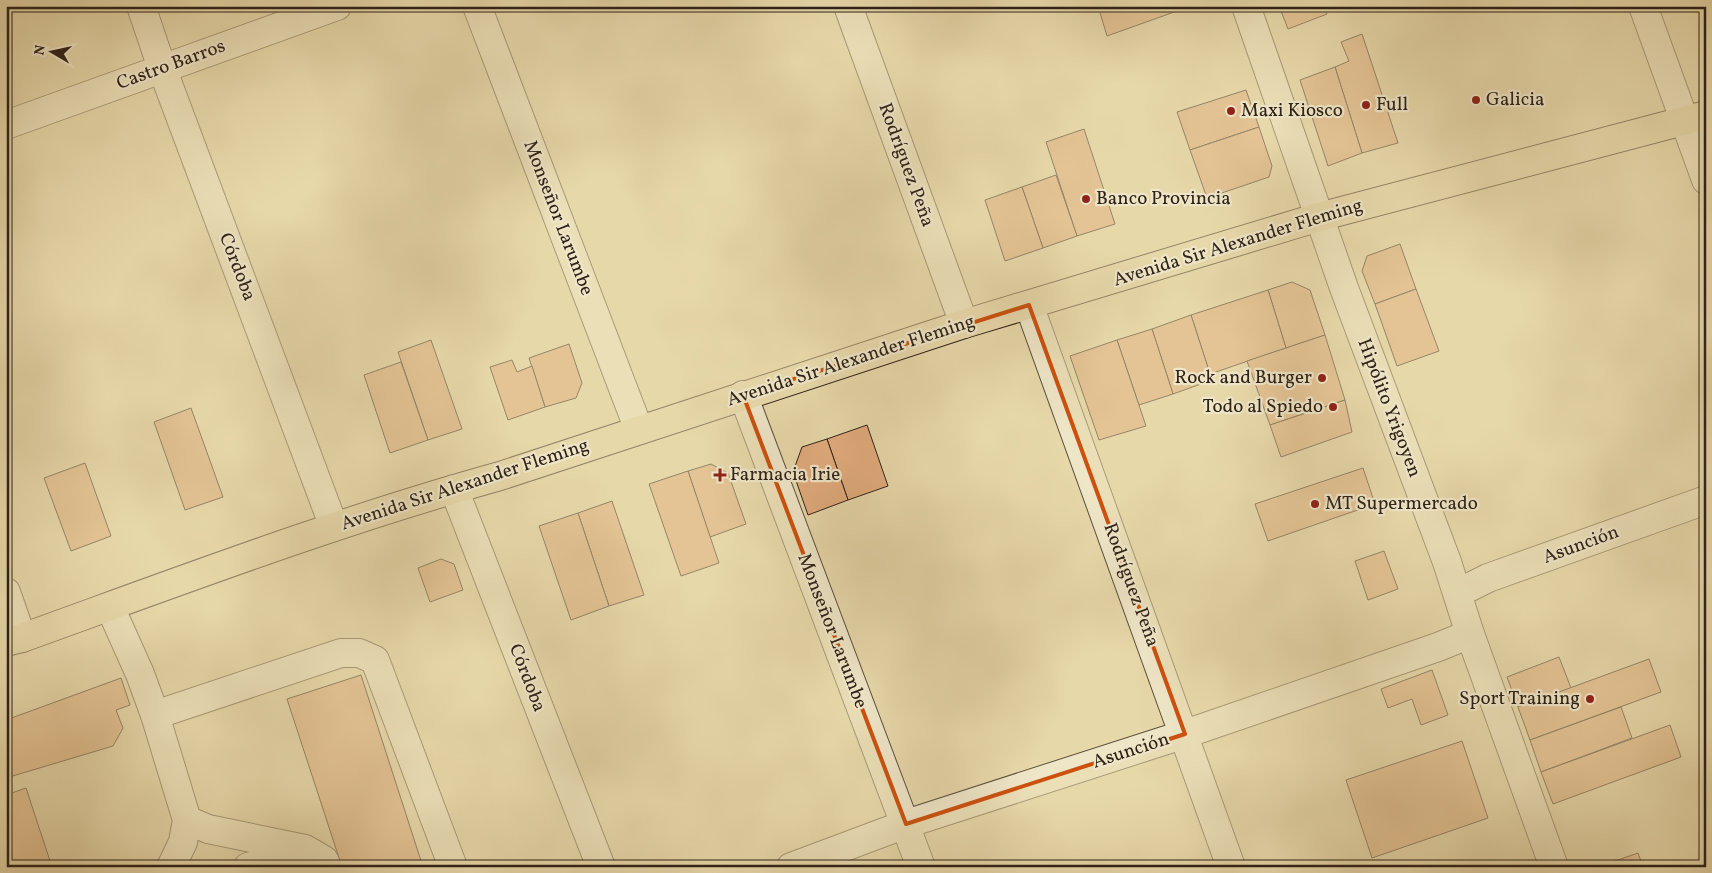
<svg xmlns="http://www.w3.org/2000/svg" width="1712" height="873" font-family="Vollkorn,serif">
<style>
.building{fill:#e1ab7d;stroke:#2e2218}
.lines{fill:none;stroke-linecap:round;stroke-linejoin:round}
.minor-casing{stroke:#5c503c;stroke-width:30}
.major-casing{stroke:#2e2218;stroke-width:30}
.minor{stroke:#efe6c8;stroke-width:28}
.major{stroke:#e7d8aa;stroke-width:28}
.marked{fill:none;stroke:#cc510e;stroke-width:4;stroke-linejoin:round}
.poi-dot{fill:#8f2418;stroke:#efe6c8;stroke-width:2}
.labels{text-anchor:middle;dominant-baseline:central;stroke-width:4.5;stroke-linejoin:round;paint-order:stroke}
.street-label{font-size:19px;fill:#2e2218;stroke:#efe6c8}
.poi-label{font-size:19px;fill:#2e2218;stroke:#efe6c8;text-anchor:start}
</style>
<rect width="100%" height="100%" fill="#e7d8aa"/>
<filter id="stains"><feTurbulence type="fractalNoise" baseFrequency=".004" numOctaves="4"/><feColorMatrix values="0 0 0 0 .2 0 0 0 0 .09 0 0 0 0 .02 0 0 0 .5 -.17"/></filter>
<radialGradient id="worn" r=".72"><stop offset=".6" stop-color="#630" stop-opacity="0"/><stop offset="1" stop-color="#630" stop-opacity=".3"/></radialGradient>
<g class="building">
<path d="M1098 6H1191L1107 36Z"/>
<path d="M1279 6H1325L1327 14 1288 29Z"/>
<path d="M1362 34 1398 143 1362 153 1335 67 1349 61 1341 42Z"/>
<path d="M1335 67 1362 153 1328 166 1300 80Z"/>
<path d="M1246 90 1259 127 1190 150 1177 112Z"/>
<path d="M1259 127 1272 166 1269 177 1207 198 1190 150Z"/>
<path d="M1084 129 1115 224 1077 236 1046 142Z"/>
<path d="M1056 175 1077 236 1043 248 1022 187Z"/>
<path d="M1022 187 1043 248 1005 261 985 200Z"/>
<path d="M1400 244 1416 289 1375 304 1362 271 1367 256Z"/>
<path d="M1292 282 1310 290 1325 335 1286 348 1268 290Z"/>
<path d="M1416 289 1439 351 1397 366 1375 304Z"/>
<path d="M1268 290 1286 348 1210 374 1191 315Z"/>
<path d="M1191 315 1212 380 1173 394 1152 329Z"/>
<path d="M1152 329 1173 394 1139 405 1117 340Z"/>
<path d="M1325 335 1345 400 1270 425 1247 361Z"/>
<path d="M431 340 462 429 428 440 398 352Z"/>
<path d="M1117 340 1146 426 1099 440 1070 356Z"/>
<path d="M569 344 582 383 576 398 545 407 529 358Z"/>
<path d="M512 360 517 372 532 366 545 407 508 420 490 367Z"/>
<path d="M401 362 428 440 390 453 364 375Z"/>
<path d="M1345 400 1352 432 1281 457 1270 425Z"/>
<path d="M191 408 223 497 185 510 154 422Z"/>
<path d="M867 425 888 486 848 500 827 439Z"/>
<path d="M827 439 848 500 808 515 793 472 802 447Z"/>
<path d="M85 463 111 536 71 551 44 478Z"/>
<path d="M711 464 728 473 746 524 710 537 688 471Z"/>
<path d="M1363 468 1375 504 1268 541 1255 504Z"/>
<path d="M688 471 719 563 681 576 649 484Z"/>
<path d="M612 501 644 595 609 606 578 513Z"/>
<path d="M578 513 609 606 571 620 539 526Z"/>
<path d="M1384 551 1398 589 1368 600 1355 561Z"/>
<path d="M441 559 454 564 463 590 430 602 418 568Z"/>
<path d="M1559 657 1571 688 1518 707 1507 677Z"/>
<path d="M1649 659 1661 692 1530 740 1518 707Z"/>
<path d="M1432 670 1448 715 1421 725 1412 699 1388 708 1381 689Z"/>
<path d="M361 675 423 867H342L287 699Z"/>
<path d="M121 678 130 705 116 710 123 728 113 746 6 778V720Z"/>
<path d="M1621 707 1632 738 1541 772 1530 740Z"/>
<path d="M1670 725 1681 757 1553 804 1541 772Z"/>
<path d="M1462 741 1488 818 1372 858 1346 780Z"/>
<path d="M26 788 52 867H6V795Z"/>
<path d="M1638 853 1643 867H1598Z"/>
</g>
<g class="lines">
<g class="minor-casing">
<g id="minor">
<path d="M141 6 162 68 334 527"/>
<path d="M477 6 639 430"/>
<path d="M848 6 964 324"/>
<path d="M1246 6 1344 288 1447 562 1470 634 1554 867"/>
<path d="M1643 6 1706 180"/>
<path d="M6 125 337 6"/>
<path d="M1029 305 1231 867"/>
<path d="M743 395 921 867"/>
<path d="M454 489 601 867"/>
<path d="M6 592 22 638"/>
<path d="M1458 593 1488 578 1706 500"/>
<path d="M110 607 140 674 155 715 187 820 183 842 171 867"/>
<path d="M155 715 341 653H359L375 660 453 867"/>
<path d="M187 820 208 829 305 849 324 860 327 867"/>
<path d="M248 867 304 850"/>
<path d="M791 867 906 824 1185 734 1438 647 1470 634"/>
</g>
</g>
<g class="major-casing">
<path id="major" d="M6 642 22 638C180 581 338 521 500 476L964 324 1319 217 1706 115"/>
</g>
<use href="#minor" class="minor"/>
<use href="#major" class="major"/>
</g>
<path d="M0 0H1712V873H0ZM1029 305 1185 734 906 824 743 395Z" fill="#e7d8aa" fill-opacity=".55" fill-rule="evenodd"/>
<path class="marked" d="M1029 305 1185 734 906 824 743 395Z"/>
<g class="poi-dot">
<circle cx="1476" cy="100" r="5"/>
<circle cx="1366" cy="105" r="5"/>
<circle cx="1231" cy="111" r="5"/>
<circle cx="1086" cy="199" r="5"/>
<circle cx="1322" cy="378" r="5"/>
<circle cx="1333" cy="407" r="5"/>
<path d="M717.5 467.5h5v5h5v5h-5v5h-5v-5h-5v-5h5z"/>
<circle cx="1315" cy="504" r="5"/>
<circle cx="1590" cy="699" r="5"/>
</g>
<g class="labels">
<g class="street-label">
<text transform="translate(171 65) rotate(-20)">Castro Barros</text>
<text transform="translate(906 165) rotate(70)">Rodríguez Peña</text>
<text transform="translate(558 218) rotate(69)">Monseñor Larumbe</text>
<text transform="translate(1238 243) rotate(-17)">Avenida Sir Alexander Fleming</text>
<text transform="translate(237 267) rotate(69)">Córdoba</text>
<text transform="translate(851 361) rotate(-18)">Avenida Sir Alexander Fleming</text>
<text transform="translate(1389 408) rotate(69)">Hipólito Yrigoyen</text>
<text transform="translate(465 485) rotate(-18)">Avenida Sir Alexander Fleming</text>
<text transform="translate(1581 545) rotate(-20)">Asunción</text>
<text transform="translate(1131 585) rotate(70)">Rodríguez Peña</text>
<text transform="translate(832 631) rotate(69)">Monseñor Larumbe</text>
<text transform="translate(527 678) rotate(69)">Córdoba</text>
<text transform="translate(1131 751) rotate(-18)">Asunción</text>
</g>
<g class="poi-label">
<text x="1486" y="100">Galicia</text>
<text x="1376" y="105">Full</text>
<text x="1241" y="111">Maxi Kiosco</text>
<text x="1096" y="199">Banco Provincia</text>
<text x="1312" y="378" text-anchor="end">Rock and Burger</text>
<text x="1323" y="407" text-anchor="end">Todo al Spiedo</text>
<text x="730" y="475">Farmacia Irie</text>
<text x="1325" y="504">MT Supermercado</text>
<text x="1580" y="699" text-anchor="end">Sport Training</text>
</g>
</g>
<rect width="1712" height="873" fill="none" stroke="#e7d8aa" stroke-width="25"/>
<rect x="8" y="8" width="1697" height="858" fill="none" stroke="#2e2218" stroke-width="2.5"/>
<rect x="12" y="12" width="1687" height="848" fill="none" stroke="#2e2218"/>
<g transform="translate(52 52) rotate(279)" stroke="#efe6c8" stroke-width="4" paint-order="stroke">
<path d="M0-4L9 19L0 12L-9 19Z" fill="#2e2218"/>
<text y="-8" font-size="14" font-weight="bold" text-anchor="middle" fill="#2e2218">N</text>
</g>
<rect width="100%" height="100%" filter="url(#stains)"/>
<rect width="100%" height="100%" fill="url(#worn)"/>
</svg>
